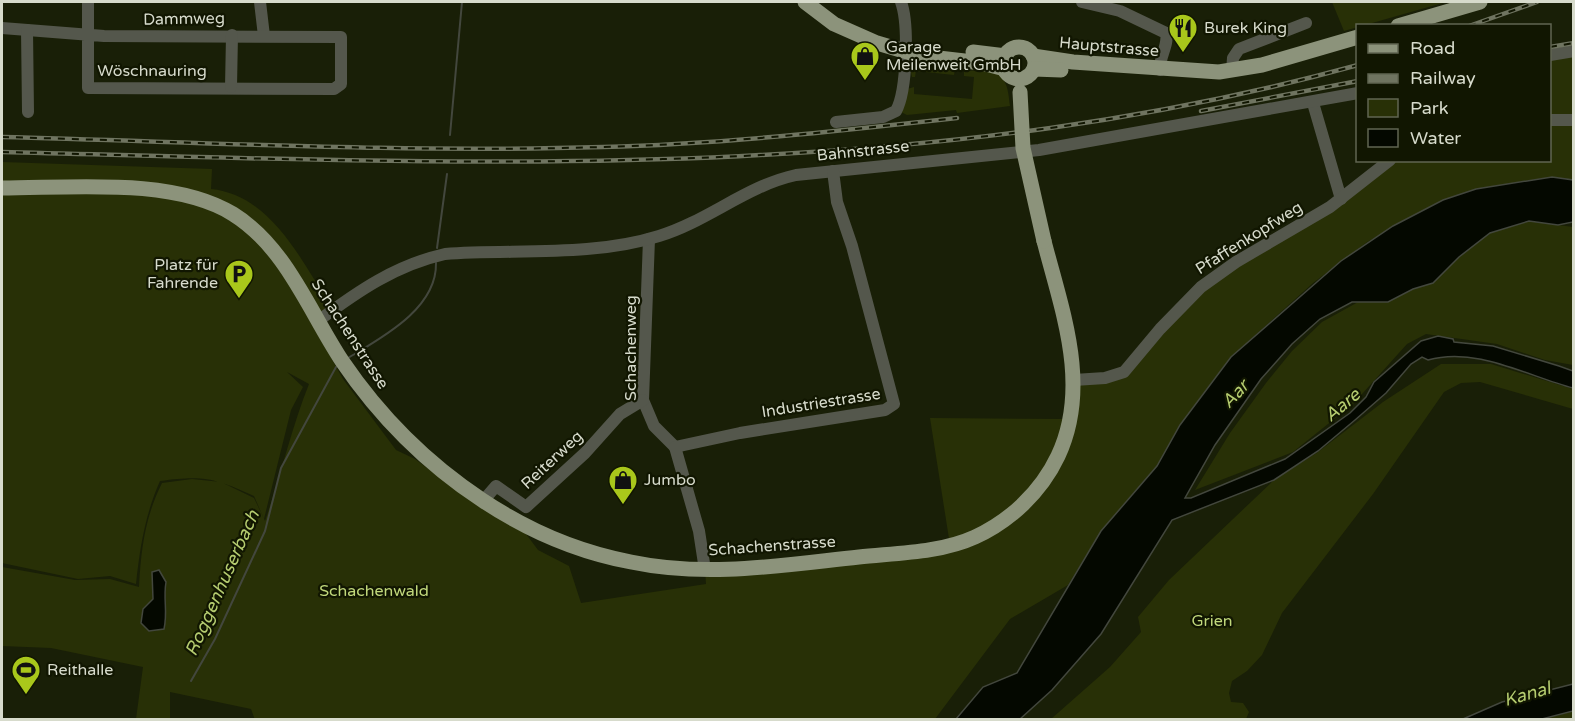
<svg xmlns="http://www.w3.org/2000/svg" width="1575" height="721" font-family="'Varela Round',sans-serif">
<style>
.green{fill:#283006}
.water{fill:#040800;stroke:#43473d;stroke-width:1.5}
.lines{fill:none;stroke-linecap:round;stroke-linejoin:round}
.stream{stroke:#43473d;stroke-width:2}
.minor{stroke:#54574c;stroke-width:12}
.major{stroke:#8c937b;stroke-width:15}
.rail-casing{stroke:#6f7460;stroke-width:4.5}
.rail{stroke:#111601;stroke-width:2;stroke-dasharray:7;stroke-linecap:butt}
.major-bridge{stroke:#8c937b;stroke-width:15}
.labels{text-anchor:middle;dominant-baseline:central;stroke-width:4.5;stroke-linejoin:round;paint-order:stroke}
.street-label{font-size:16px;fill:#d7dbcc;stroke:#111601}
.poi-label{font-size:16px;fill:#d7dbcc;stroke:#111601;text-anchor:start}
.park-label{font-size:16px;fill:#c1d87b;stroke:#111601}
.water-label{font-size:18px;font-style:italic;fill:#b5cc6f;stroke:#111601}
</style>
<rect width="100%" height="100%" fill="#191f07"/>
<g class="green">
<path d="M1332 2H1446L1344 31Z"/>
<path d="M1573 55V117L1550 116V58Z"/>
<path d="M917 62 955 70 954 75 916 71 915 77H912L910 67Z"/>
<path d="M988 70C1007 75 1008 88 1010 106L957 113 956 110 907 115 901 112 907 89 914 87V94L972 99 974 77 964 76V71Z"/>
<path d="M1550 123H1573V180L1552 177 1476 189 1443 200 1367 242 1313 283 1231 357 1180 425 1157 466 1101 531 1068 585 1010 619 935 719 255 720 251 709 170 692V719H136L143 667 51 648 2 646V567L75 580 110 579 139 587C141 549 145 517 162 483L192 479 221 482 254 498 265 521C281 475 291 429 309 384L287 372 303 387 291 410 264 519 254 496C215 478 203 475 160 481 145 515 140 547 136 584L110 576 78 579 2 563V194H144L181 198 219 211 270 250 343 379 396 450 415 459 472 501 523 530 538 550 569 566 581 603 706 584 705 570 950 545 930 418 1064 419 1074 380 1118 375 1189 297 1394 161 1550 160Z"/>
<path d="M2 162 212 169 211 189C271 195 301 260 330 305L321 312 219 200 2 183Z"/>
<path d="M1529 221 1573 227V365L1545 360 1497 344 1426 334 1407 344 1353 404 1293 452 1195 490 1230 433 1266 383 1292 351 1322 322 1360 301 1388 302 1413 289 1433 283 1459 257 1490 233Z"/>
<path d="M1441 364H1491L1573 389V409L1480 382 1461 383 1444 392 1373 494 1282 613 1262 655 1247 671 1232 681 1229 693 1231 702 1243 703 1249 712 1246 719H1051L1110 667 1141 632 1138 617 1169 580 1274 480 1318 452 1383 402Z"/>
<path d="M1573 711V719L1542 720Z"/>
</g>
<g class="water">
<path d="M1552 177 1573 180V222L1558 225 1529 221 1490 233 1459 257 1433 283 1413 289 1388 302H1352L1320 319 1292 344 1261 379 1215 445 1185 498H1191L1285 459 1350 413 1366 397 1374 382 1421 341 1438 336 1453 339 1454 342 1493 346 1559 366 1573 371V388C1527 376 1476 346 1428 360L1422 357 1411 364 1386 393 1355 420 1318 451 1274 480 1172 520 1101 634 1052 690 1020 719H956L983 687 1017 673 1101 531 1157 466 1180 425 1231 357 1341 261 1393 226 1443 200 1476 189Z"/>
<path d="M159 570 166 582C163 600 168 611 164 629L149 631 141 623 143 609 153 599 152 572Z"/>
<path d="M1573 684V711L1542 719H1463L1502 702Z"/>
</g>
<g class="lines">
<g class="stream">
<path d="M450 135 462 2"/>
<path d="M437 248 447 174"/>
<path d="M348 358C381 338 437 309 436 263"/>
<path d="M191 681 215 639 265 531 281 468 336 367"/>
</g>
<g class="minor">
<path d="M260 2 264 36"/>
<path d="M1082 2 1120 11 1166 33C1169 45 1159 57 1160 70"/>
<path d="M2 28 104 36 341 37V84L334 89 88 88V2"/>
<path d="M27 30 28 112"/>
<path d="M1550 55 1574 51"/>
<path d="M1232 71 1233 58 1239 49 1306 23"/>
<path d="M231 87 232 35"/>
<path d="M1313 103 1341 199"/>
<path d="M1550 120H1574"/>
<path d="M836 122 883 117 896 111C907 91 909 24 901 2"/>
<path d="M649 239 643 400 654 426 675 447"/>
<path d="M318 321C358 291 396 265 445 254 515 249 592 257 659 236 708 221 746 186 796 175L1039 150 1358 93"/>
<path d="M1074 380 1105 378 1124 372 1160 329 1201 287 1236 262 1330 207 1390 160"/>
<path d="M483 501 496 486 526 507 585 453 620 414 643 400"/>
<path d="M705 570 699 531 675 447 740 433 885 410 894 404 852 246 837 202 833 171"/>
</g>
<g class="major">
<path d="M805 2 834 24 877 43 921 56 982 63 1005 69"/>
<path d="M1398 26 1480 2"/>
<circle cx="1019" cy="63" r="16"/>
<path d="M973 52 1006 56"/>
<path d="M1033 56 1073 62 1219 72 1262 65 1358 37"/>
<path d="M1034 69 1061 70"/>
<path d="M2 188C71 188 173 177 233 214 286 247 309 311 342 361 380 417 426 463 482 500 527 530 578 552 631 562 707 578 783 565 859 557 897 553 940 553 975 537 1010 521 1041 492 1058 456 1091 386 1062 311 1044 241"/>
</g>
<g class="rail-casing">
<g id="rail">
<path d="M1469 26 1537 2"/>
<path d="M1550 47 1574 43"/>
<path d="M1201 111 1358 81"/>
<path d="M2 137C201 142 403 153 603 147 721 144 839 131 957 118"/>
<path d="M2 152C454 163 916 187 1358 65"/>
</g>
</g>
<use href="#rail" class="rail"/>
<path class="major-bridge" d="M1020 92 1023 148 1044 241"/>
</g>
<defs>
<g id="restaurant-pin" transform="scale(1.5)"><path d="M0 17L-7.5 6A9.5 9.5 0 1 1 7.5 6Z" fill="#a9c71b" stroke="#111601"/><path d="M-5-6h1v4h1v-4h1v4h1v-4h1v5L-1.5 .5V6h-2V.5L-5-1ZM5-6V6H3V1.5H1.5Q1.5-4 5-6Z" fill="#111"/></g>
<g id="shop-pin" transform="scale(1.5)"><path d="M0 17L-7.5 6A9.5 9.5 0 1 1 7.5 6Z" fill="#a9c71b" stroke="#111601"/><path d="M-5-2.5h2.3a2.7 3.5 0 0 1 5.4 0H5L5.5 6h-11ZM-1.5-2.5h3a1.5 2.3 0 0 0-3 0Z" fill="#111"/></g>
<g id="parking-pin" transform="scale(1.5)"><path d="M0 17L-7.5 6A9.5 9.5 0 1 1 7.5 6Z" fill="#a9c71b" stroke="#111601"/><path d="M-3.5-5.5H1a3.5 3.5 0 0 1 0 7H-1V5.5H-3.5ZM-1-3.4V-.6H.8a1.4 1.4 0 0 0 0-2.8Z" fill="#111"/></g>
<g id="stadium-pin" transform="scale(1.5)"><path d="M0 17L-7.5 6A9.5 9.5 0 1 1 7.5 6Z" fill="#a9c71b" stroke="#111601"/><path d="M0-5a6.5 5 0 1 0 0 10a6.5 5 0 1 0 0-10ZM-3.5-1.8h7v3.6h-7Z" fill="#111"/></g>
</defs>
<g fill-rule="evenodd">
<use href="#restaurant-pin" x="1183" y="28"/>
<use href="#shop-pin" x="865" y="56"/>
<use href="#parking-pin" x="239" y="274"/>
<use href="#shop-pin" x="623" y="480"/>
<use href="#stadium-pin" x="26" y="670"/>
</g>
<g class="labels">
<g class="street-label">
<text transform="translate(184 19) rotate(-1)">Dammweg</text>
<text transform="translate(1109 47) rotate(5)">Hauptstrasse</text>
<text x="152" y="71">Wöschnauring</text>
<text transform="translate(863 151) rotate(-6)">Bahnstrasse</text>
<text transform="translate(1249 238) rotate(-32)">Pfaffenkopfweg</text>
<text transform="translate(350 334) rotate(57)">Schachenstrasse</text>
<text transform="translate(631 348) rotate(-90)">Schachenweg</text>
<text transform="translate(821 403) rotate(-9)">Industriestrasse</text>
<text transform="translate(552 460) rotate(-43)">Reiterweg</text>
<text transform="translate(772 546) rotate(-4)">Schachenstrasse</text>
</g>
<g class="poi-label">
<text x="1204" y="28">Burek King</text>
<text x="886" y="47">Garage<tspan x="886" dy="18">Meilenweit GmbH</tspan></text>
<text x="218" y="265" text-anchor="end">Platz für<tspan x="218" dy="18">Fahrende</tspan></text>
<text x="644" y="480">Jumbo</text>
<text x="47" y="670">Reithalle</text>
</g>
<g class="park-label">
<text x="374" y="591">Schachenwald</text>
<text x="1212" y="621">Grien</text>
</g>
<g class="water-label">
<text transform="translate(1235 394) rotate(-47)">Aar</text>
<text transform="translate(1342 405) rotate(-40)">Aare</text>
<text transform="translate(222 583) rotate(-66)">Roggenhuserbach</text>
<text transform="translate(1527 694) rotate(-16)">Kanal</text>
</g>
</g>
<rect width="1575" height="721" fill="none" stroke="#d7dbcc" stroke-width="6"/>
<rect x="1356" y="24" width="195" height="138" fill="#111601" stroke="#606552" stroke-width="1.5"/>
<rect x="1368" y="44" width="30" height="9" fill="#8c937b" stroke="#606552" stroke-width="1.5"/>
<text x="1410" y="54" font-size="18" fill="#d7dbcc">Road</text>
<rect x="1368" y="74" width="30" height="9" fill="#6f7460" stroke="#606552" stroke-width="1.5"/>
<text x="1410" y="84" font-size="18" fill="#d7dbcc">Railway</text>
<rect x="1368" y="99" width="30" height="18" fill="#283006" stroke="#606552" stroke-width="1.5"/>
<text x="1410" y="114" font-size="18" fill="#d7dbcc">Park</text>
<rect x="1368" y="129" width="30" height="18" fill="#040800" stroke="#606552" stroke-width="1.5"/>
<text x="1410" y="144" font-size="18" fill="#d7dbcc">Water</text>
</svg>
